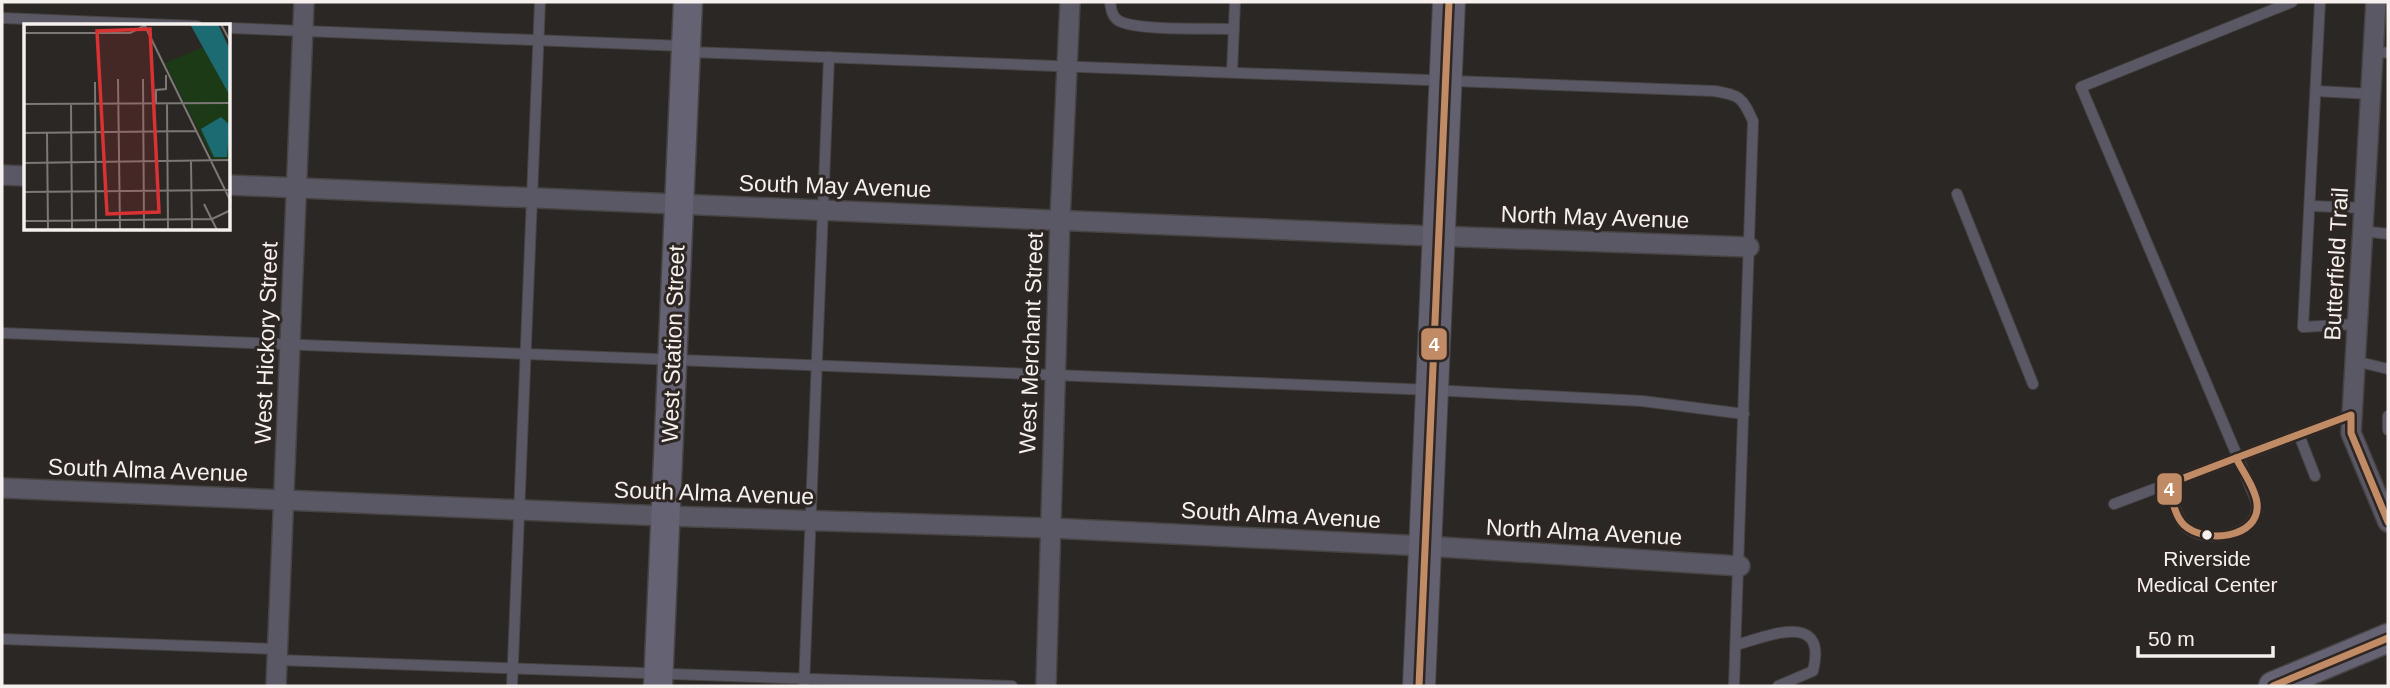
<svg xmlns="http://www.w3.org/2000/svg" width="2390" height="688" font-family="Arial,sans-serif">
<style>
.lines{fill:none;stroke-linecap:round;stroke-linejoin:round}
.lane-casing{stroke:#474342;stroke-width:12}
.street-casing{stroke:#474342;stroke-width:22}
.secondary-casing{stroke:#474342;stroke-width:31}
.primary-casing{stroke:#474342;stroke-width:34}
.lane{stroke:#5a5865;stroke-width:10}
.street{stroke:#5a5865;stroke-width:19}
.secondary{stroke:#656273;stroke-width:28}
.primary{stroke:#636070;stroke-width:32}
.bus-1-casing{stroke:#2e2622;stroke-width:12}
.bus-1{stroke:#c18c65;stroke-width:7}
.bus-dot{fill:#f6f1ee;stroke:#2e2622;stroke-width:2.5}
.labels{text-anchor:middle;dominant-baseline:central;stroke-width:6;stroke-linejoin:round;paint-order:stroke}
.bus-label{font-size:21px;fill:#f6f1ee;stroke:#2e2622}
.street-label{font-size:23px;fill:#f6f1ee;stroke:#2e2622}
.inset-road{fill:none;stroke:#7c7875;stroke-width:2}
.view{fill:#d83232;fill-opacity:0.15;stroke:#d83232;stroke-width:3.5}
.inset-edge{fill:none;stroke:#f6f1ee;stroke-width:3.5}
.line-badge{stroke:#2e2622;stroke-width:2.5}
.badge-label{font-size:19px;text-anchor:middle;font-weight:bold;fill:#fff}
</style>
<rect width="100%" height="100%" fill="#2b2725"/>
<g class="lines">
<g class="lane-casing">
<g id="lane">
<path d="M1110 2C1111 9 1112 17 1119 21 1138 31 1210 28 1234 29"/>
<path d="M2320 2 2303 327 2357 324"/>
<path d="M2 18 197 26"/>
<path d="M229 28 683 46"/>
<path d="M2373 51 2388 53"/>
<path d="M690 52 1714 91C1740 95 1742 97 1753 121L1734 686"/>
<path d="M1232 72 1235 2"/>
<path d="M2316 91 2371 94"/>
<path d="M1957 194 2033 384"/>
<path d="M2311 206 2364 208"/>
<path d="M2363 231 2388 234"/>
<path d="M2 333 1432 390 1642 401 1744 414"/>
<path d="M2355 361 2388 369"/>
<path d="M2388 416V430"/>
<path d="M2299 435 2315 476"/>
<path d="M2168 484C2172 496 2175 516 2184 525 2206 548 2268 534 2255 498L2081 87 2292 2"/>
<path d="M2114 504 2351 415"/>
<path d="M2 639 278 649"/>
<path d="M1736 645C1768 636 1828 610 1813 671L1778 686"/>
<path d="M277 660 1012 686"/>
<path d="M512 686 540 2"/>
<path d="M804 686 829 57"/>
</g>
</g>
<g class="street-casing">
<g id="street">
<path d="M2376 2 2351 433 2388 522"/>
<path d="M2 175 26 176"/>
<path d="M229 185 1407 235 1749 247"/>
<path d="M2 488 665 516 1050 528 1425 546 1740 566"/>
<path d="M276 686 304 2"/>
<path d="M1046 686 1060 220 1070 2"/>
</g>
</g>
<g class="secondary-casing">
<g id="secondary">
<path d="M658 686 688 2"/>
<path d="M2273 686 2388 638"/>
</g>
</g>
<g class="primary-casing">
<path id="primary" d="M1419 686 1449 2"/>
</g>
<use href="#lane" class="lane"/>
<use href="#street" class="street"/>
<use href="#secondary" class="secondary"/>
<use href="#primary" class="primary"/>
<g class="bus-1-casing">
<g id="bus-1">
<path d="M2236 458C2243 472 2255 488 2257 503 2261 539 2204 544 2184 525 2174 515 2172 497 2168 484Z"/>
<path d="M2236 458 2351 415V433L2388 522"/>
<path d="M1419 686 1449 2"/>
<path d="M2273 686 2388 638"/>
</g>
</g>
<use href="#bus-1" class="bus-1"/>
</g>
<circle class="bus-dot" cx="2207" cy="535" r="6"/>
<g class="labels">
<g class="bus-label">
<text x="2207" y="558">Riverside<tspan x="2207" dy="26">Medical Center</tspan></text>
</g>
<g class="street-label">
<text transform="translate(835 186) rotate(2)">South May Avenue</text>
<text transform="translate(1595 217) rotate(2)">North May Avenue</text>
<text transform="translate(2336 264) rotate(-87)">Butterfield Trail</text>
<text transform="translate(266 343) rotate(-88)">West Hickory Street</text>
<text transform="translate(1031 343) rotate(-88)">West Merchant Street</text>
<text transform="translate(673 344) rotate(-88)">West Station Street</text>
<text transform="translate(148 470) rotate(2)">South Alma Avenue</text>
<text transform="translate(714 493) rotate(2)">South Alma Avenue</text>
<text transform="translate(1281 515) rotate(3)">South Alma Avenue</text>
<text transform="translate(1584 532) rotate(3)">North Alma Avenue</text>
</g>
</g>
<g transform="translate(24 24)">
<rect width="206" height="206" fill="#2b2725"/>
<path d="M179 23 206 72V135H189L141 39Z" fill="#1b3a15"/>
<path d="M166 0H194L206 26V72ZM197 93 206 101 203 133H190L177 105Z" fill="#1c6b73"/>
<path class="inset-road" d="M120 0 207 178M197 0 207 19M0 9H106L120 2M94 55 96 206M119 55 120 206M71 58 72 206M132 79V66L142 65V51M0 80 207 79M47 80 48 206M143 80 144 206M0 109 172 107M23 109 24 206M167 137 168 206M0 139 207 136M0 168 207 166M180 180 193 206M0 197 188 195 207 186"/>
<path class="view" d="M126 5 135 188 83 190 73 7Z"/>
<rect width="206" height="206" class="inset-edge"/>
</g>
<g class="line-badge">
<rect x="1420" y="327" width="28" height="34" rx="7" fill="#c18c65"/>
<rect x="2156" y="472" width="27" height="34" rx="7" fill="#c18c65"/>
</g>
<g class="badge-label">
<text x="1434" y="351">4</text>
<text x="2169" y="496">4</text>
</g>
<rect width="2390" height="688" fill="none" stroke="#f6f1ee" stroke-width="7"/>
<path d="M2138 646v10h135v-10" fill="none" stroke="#f6f1ee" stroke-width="3.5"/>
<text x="2148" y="646" font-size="21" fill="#f6f1ee" stroke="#2e2622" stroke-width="5" paint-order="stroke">50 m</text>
</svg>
